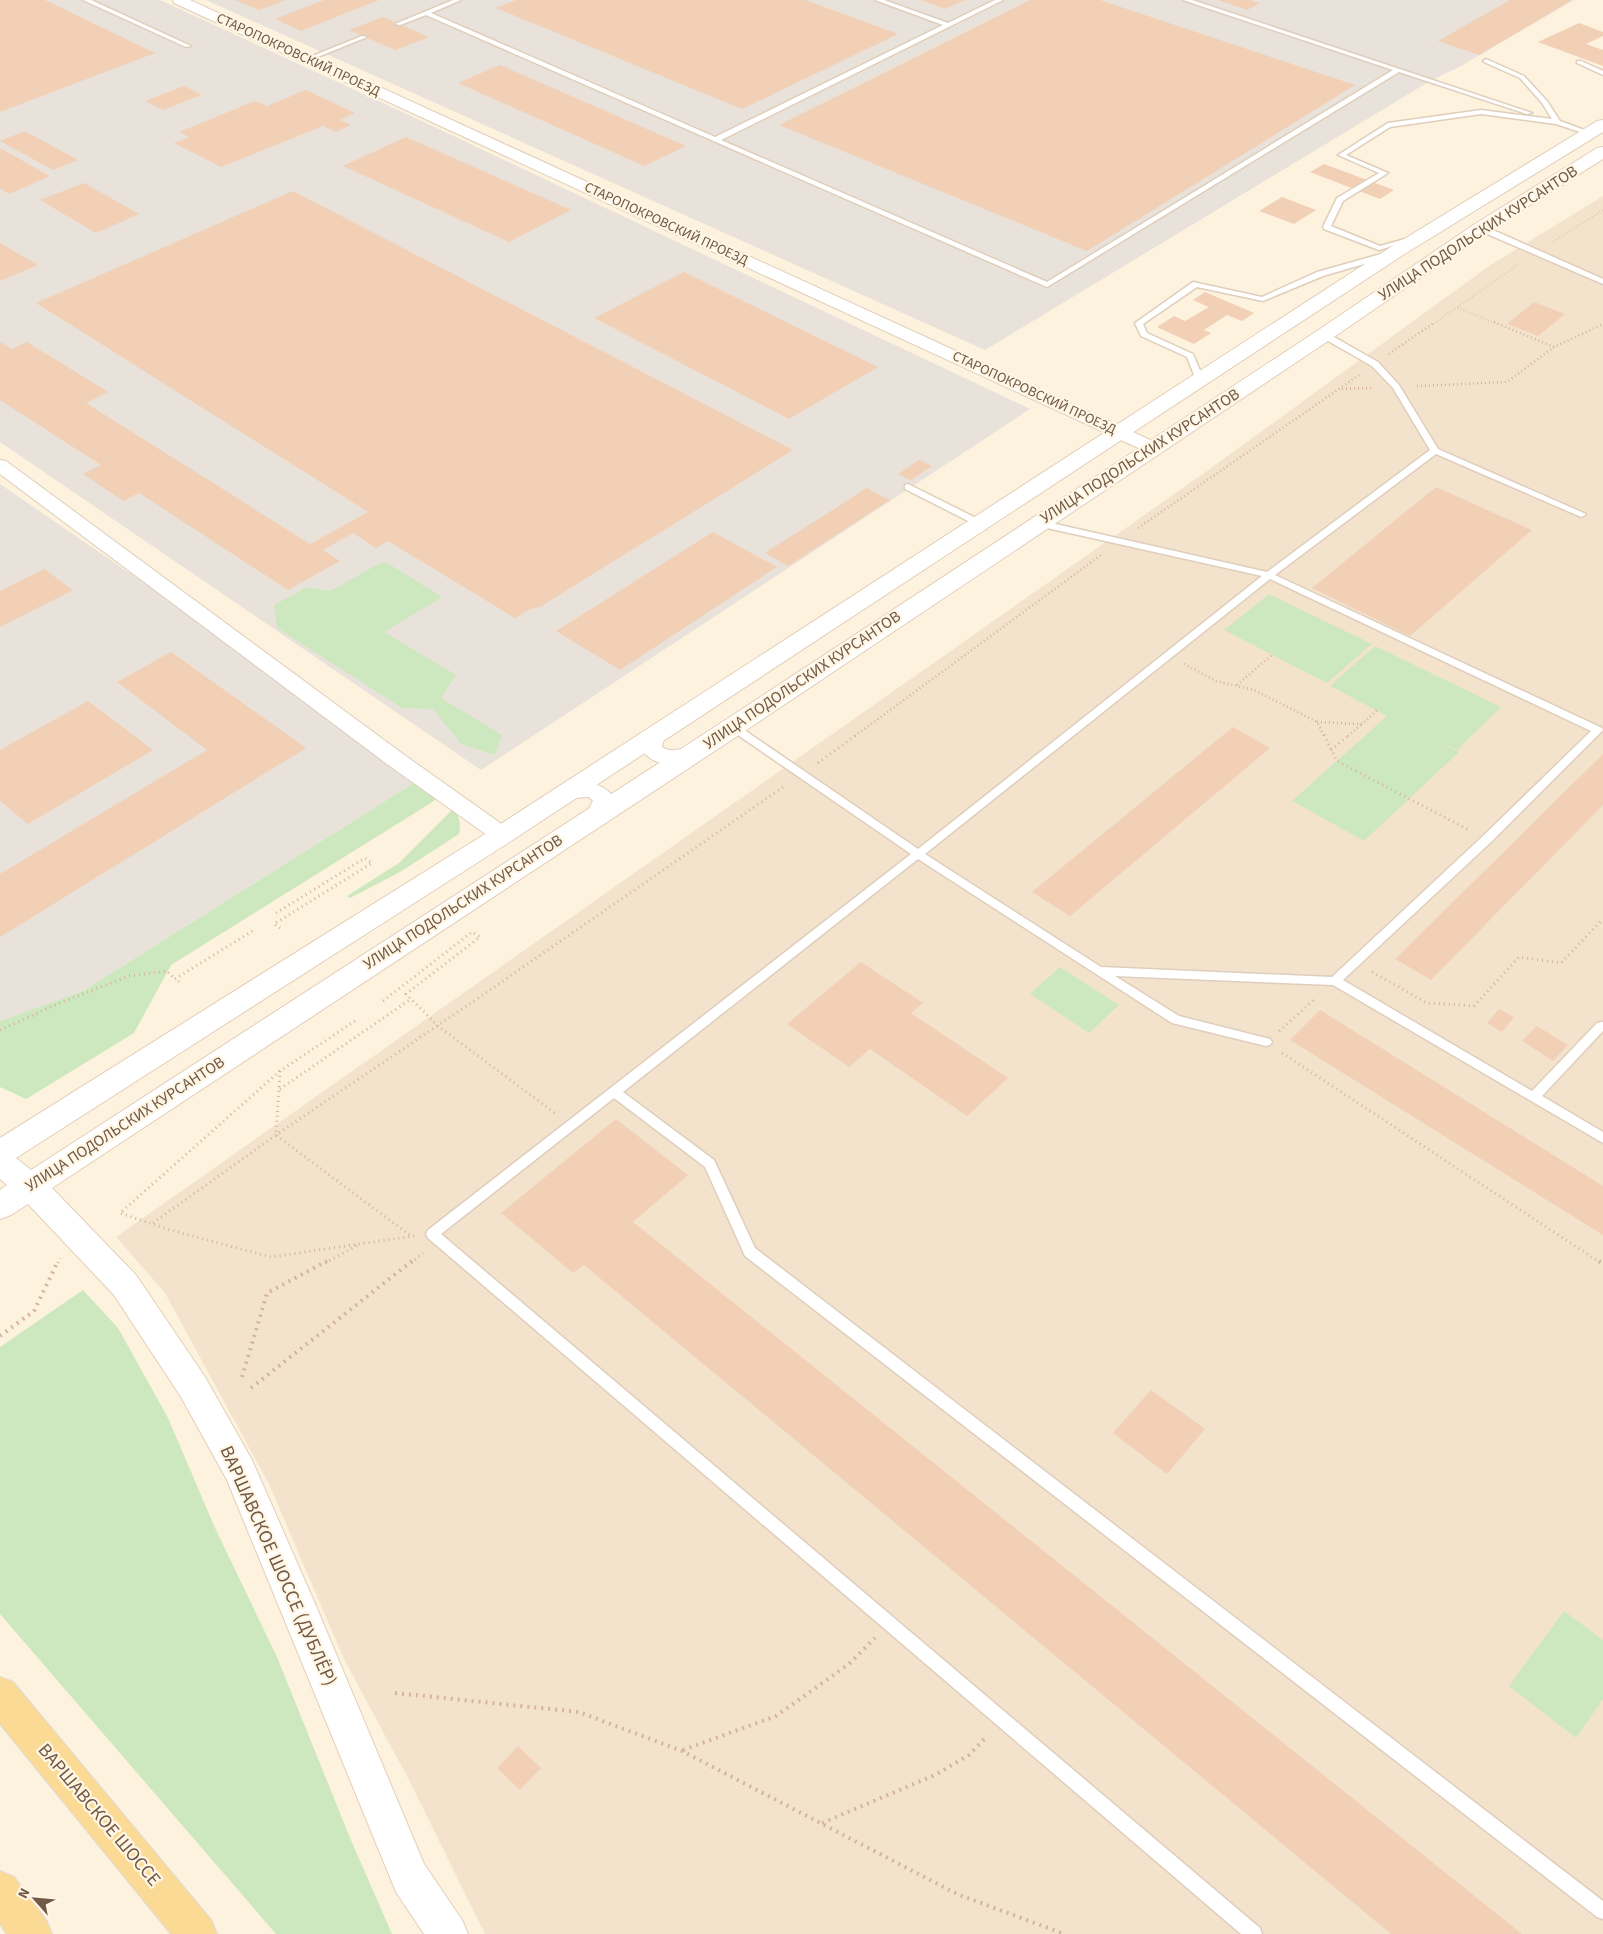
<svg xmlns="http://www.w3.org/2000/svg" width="1603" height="1934" font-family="'Source Sans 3',sans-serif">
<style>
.residential{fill:#f3e3cd}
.industrial{fill:#e9e2da}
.green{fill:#cde8be}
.building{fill:#f1d0b6}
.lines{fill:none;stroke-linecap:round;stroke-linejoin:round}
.service-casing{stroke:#dfcebb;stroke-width:3}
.minor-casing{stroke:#dfcebb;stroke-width:2}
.secondary-casing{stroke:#e4cfb9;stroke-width:2}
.primary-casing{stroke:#e0dad7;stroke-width:2}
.path-far3{stroke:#d5b49a;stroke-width:2;stroke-dasharray:0.5 2.5;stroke-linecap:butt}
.path-far2{stroke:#d5b49a;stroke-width:2.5;stroke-dasharray:1 3;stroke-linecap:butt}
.path-far1{stroke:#d5b49a;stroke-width:3;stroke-dasharray:1 4;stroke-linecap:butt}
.path{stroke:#d5b49a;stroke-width:4;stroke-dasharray:2 5;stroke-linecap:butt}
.service{fill:#fff;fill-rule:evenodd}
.minor{fill:#fff;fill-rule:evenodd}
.secondary{fill:#fff;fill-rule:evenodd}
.primary{fill:#fbda96;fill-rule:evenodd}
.labels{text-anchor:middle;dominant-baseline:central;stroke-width:4.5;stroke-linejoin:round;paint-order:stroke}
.far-street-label{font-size:14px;fill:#715847;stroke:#fff6e4}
.street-label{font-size:16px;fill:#715847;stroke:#fff6e4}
.near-street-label{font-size:19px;fill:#715847;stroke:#fff6e4}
</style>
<rect width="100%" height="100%" fill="#fcf2de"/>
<path class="residential" d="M1603 196V1934H485L410 1782 344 1659 269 1484 165 1293 116 1237 1207 471 1489 266Z"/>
<g class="industrial">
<path d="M0 0H160L409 115 1030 409 481 770 0 442Z"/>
<path d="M206 0H1574L1461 66 1430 81 985 350Z"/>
<path d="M0 484 425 776 83 991 0 1021Z"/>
</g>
<g class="green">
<path d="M384 561 442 597 384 632 456 675 441 698 502 735 495 755 461 744 433 709 402 708 277 628 274 605 307 587 330 591Z"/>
<path d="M1269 594 1372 644 1327 683 1224 630Z"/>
<path d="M1375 646 1501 707 1457 750 1417 730 1459 752 1364 841 1292 801 1387 716 1330 686Z"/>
<path d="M425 776 442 796 171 965 134 1033 26 1099 0 1087V1021L83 991Z"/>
<path d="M453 809C460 816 461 824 459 834L400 872 350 898 347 896 399 863Z"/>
<path d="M1060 967 1119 1005 1089 1033 1030 994Z"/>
<path d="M83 1290 118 1328 168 1418 215 1528 277 1657 350 1838 392 1934H276L0 1614V1347Z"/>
<path d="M1564 1611 1603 1640V1699L1576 1738 1509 1686Z"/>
</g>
<g class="building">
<path d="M0 0H45L155 53 0 112Z"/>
<path d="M235 0H286L259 10Z"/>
<path d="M324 0H379L301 31 275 19Z"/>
<path d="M516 0H805L898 34 742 109 496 8Z"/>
<path d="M921 0H965L945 9Z"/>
<path d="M1030 0H1100L1355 85 1087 251 779 125Z"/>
<path d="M1218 0H1250L1260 3 1247 10Z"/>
<path d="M1510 0H1572L1479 55 1438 41Z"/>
<path d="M383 17 429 37 395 50 349 30Z"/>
<path d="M1579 23 1603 32V36L1586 44 1603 50V66L1538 42Z"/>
<path d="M500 65 686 146 644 166 458 83Z"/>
<path d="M184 86 202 95 163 110 145 101Z"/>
<path d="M306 90 355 113 340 120 351 125 336 132 323 126 221 167 174 143 189 137 179 132 255 101 267 106Z"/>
<path d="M25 131 78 160 53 170 0 141Z"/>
<path d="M406 137 571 210 509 242 343 166Z"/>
<path d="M0 148 50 176 9 194 0 188Z"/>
<path d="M1324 164 1394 190 1380 199 1310 172Z"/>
<path d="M84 183 139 214 96 233 40 200Z"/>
<path d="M293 191 793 450 540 607 530 609 515 618 388 541 376 548 353 533 323 550 340 561 288 590 139 493 123 501 83 474 101 465 0 400V342L12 349 27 342 108 392 86 403 310 544 368 512 36 303Z"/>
<path d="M1282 197 1316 210 1294 224 1259 211Z"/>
<path d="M0 243 38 265 0 281Z"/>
<path d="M684 272 878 367 789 419 594 318Z"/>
<path d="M1205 292 1254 313 1242 321 1227 315 1204 330 1211 333 1194 344 1157 327 1174 316 1185 321 1209 307 1193 300Z"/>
<path d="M1534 302 1565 314 1538 336 1507 324Z"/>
<path d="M919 460 932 466 911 480 898 474Z"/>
<path d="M1436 487 1532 530 1410 636 1312 588Z"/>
<path d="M867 488 890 500 788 566 765 553Z"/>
<path d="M713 532 777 567 620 670 556 631Z"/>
<path d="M44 569 73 590 0 627V591Z"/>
<path d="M171 652 306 748 0 937V874L207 750 117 682Z"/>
<path d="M88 701 153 750 28 824 0 801V750Z"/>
<path d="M1233 727 1270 748 1070 916 1032 892Z"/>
<path d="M1603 754V805L1431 980 1395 959Z"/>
<path d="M861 962 923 1003 911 1013 1008 1078 967 1116 870 1049 849 1067 787 1024Z"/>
<path d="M1499 1009 1514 1017 1502 1032 1487 1023Z"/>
<path d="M1320 1010 1603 1186V1235L1290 1040Z"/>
<path d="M1537 1026 1568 1045 1553 1061 1522 1041Z"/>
<path d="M616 1119 688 1175 633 1222 1522 1934H1391L584 1265 573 1273 501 1213Z"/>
<path d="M1151 1390 1205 1429 1167 1474 1113 1433Z"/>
<path d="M518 1746 541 1768 520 1790 497 1768Z"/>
</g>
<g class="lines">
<g class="service-casing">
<g id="service">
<path d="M83 0H91L191 46 186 47Z"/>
<path d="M453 0H461L431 13 715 137 943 25 875 0H884L948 23 995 0H1003L721 140 1047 282 1393 70 1183 0H1192L1532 113 1527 114 1399 72 1047 287 426 15 400 25 395 24Z"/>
<path d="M362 36 367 37 310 60 305 59Z"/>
<path d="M1486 59 1524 76 1547 101 1560 121 1590 132V134H1586L1556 124 1481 114 1390 127 1346 155 1388 173 1343 201 1331 226 1380 246 1412 237 1416 239 1379 250 1324 229 1323 227 1337 198 1379 173 1338 155 1388 123 1481 110 1552 119 1542 103 1520 78 1484 62 1483 61Z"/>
<path d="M1577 61H1581L1603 71V75L1577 63Z"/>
<path d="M1478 226H1484L1603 279V284L1478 230Z"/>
<path d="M1388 252 1392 254 1391 256 1323 276 1263 301 1197 287 1143 324 1147 333 1193 354 1204 380 1203 382 1196 380 1187 357 1141 336 1135 323 1193 282 1262 297 1317 272Z"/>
<path d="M1321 333H1327L1378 362 1399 385 1438 449 1586 514 1582 517 1579 516 1436 454 1275 575 1602 728 1603 730 1491 842 1343 980 1532 1091 1597 1023 1603 1022V1031L1542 1096 1603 1132V1143L1333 985 1115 976 1179 1016 1266 1038 1270 1039 1272 1042 1270 1045 1266 1046 1172 1023 918 859 623 1092 714 1160 755 1248 1603 1901V1919L1597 1917 745 1256 705 1167 614 1098 441 1234 1260 1928 1262 1934H1241L428 1238 426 1234 428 1230 911 854 729 729 728 727 729 725H737L918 849 1262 576 1038 526 1034 523 1035 521 1038 520 1267 572 1430 450 1393 388 1372 366 1321 337ZM1270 579 1591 731 1483 836 1332 977 1101 967 925 854Z"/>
<path d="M908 484 982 521 983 523 982 525H976L905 489V485Z"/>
</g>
</g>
<g class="minor-casing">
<g id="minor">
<path d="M173 0H190L1159 444 1162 448 1159 452 1153 453 1147 452 174 3Z"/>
<path d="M0 460 6 461 403 754 510 830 513 835 510 840 502 843 494 840 387 764 0 474Z"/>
<path d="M659 725 666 727 670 732 663 742 662 747C673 755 686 745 699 749L702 754 699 759C678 766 651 769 640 746 643 735 648 728 659 725Z"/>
<path d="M581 782C633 786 615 829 588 821L585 816 593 801 589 797C578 797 568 801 557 798L554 793 557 788Z"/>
</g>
</g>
<g class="secondary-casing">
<path id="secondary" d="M1603 120V132L1403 255 511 841 16 1158 31 1170 724 721 1317 331 1475 224 1597 148 1603 147V159L1487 232 1331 339 742 733 52 1188 136 1275 205 1377 252 1460 316 1606 424 1864 462 1920 468 1934H424L396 1892 227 1480 181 1397 114 1295 28 1204 11 1215 0 1219V1190L7 1185 0 1179V1138L493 829 1391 247 1597 121Z"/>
</g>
<g class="primary-casing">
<g id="primary">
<path d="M0 1677 13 1682 211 1920 217 1934H171L0 1724Z"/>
<path d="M0 1871 14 1877 46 1920 52 1934H7L0 1924Z"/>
</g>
</g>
<g class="path-far3">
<path d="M1554 241 1603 210"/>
<path d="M1458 308 1497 324"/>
<path d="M1433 324 1519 264"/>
</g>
<g class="path-far2">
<path d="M1494 322 1554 347 1603 324"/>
<path d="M1389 354 1435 322"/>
<path d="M1417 386 1507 382 1554 347"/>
<path d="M1342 389 1373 388"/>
<path d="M1138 528 1359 375"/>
<path d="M1184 664 1216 681 1254 690 1317 722 1324 736"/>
<path d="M1237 685 1272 655"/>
<path d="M1317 722 1362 724 1377 710"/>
<path d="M855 736 1101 555"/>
<path d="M1348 736 1362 724"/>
</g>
<g class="path-far1">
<path d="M1324 735 1337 761 1469 830"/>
<path d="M1331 750 1349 735"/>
<path d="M818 763 856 735"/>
<path d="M276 913 365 858 372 863 274 924 280 928"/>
<path d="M1372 972 1427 1003 1474 1006 1519 957 1561 963 1603 919"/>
<path d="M179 982 175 979 254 930"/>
<path d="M383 1001 472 932 480 937 406 994 438 1026 556 1114"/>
<path d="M355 1021 280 1071 276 1135 411 1236"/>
<path d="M0 1030 62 1002 129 976 167 971 175 979"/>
<path d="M1279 1031 1316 998"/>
<path d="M1282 1053 1601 1263"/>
<path d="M280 1071 120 1213 170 1230 271 1257 414 1236"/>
<path d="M280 1089 411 999"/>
<path d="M153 1223 276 1135 477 999 786 785"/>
<path d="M58 1263 60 1258"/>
<path d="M325 1263 358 1245"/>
<path d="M411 1263 423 1253"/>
</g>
<g class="path">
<path d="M1599 1261 1603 1264"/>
<path d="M0 1336 34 1311 58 1261"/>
<path d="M242 1377 267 1293 327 1261"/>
<path d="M251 1388 412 1261"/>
<path d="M395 1693 579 1712 682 1751 957 1894 1064 1934"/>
<path d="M683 1750 776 1716 849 1664 875 1638"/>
<path d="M822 1823 937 1774 969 1755 987 1736"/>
</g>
<use href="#service" class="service"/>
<use href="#minor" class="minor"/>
<use href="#secondary" class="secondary"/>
<use href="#primary" class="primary"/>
</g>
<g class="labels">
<g class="far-street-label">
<text transform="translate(298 55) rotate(25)">СТАРОПОКРОВСКИЙ ПРОЕЗД</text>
<text transform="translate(666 224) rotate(25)">СТАРОПОКРОВСКИЙ ПРОЕЗД</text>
<text transform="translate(1034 393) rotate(25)">СТАРОПОКРОВСКИЙ ПРОЕЗД</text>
</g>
<g class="street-label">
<text transform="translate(1478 233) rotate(-33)">УЛИЦА ПОДОЛЬСКИХ КУРСАНТОВ</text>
<text transform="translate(1140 456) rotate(-33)">УЛИЦА ПОДОЛЬСКИХ КУРСАНТОВ</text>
<text transform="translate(802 680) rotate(-34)">УЛИЦА ПОДОЛЬСКИХ КУРСАНТОВ</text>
<text transform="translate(463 902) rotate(-33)">УЛИЦА ПОДОЛЬСКИХ КУРСАНТОВ</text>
<text transform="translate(125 1124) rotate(-33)">УЛИЦА ПОДОЛЬСКИХ КУРСАНТОВ</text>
</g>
<g class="near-street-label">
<text transform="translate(278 1566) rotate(66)">ВАРШАВСКОЕ ШОССЕ (ДУБЛЁР)</text>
<text transform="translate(99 1815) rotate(50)">ВАРШАВСКОЕ ШОССЕ</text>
</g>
</g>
<g transform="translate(35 1899) rotate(297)" stroke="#fff6e4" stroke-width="4" paint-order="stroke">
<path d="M0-4L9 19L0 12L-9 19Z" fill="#715847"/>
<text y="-8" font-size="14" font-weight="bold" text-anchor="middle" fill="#715847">N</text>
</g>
</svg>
